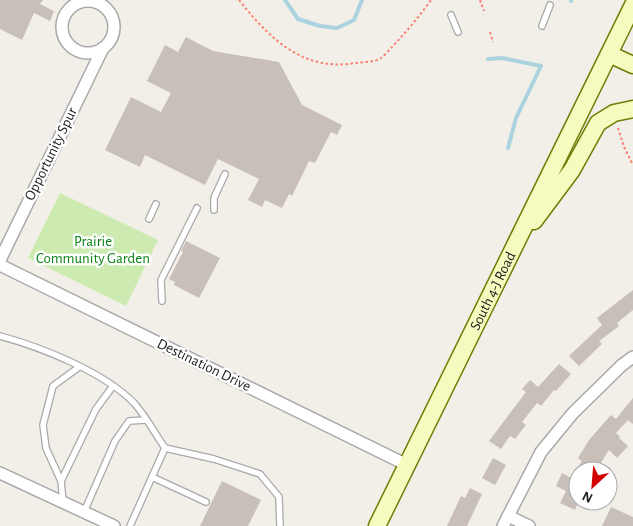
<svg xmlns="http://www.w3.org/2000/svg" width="633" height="526" font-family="'Alegreya Sans',sans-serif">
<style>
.grass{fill:#cdebb0}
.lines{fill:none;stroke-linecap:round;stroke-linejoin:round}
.stream{stroke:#aad3df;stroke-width:4}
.building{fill:#c7bfb8}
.service-casing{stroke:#a9a9a9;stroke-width:8}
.minor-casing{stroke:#a9a9a9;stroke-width:14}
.secondary-casing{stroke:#707d05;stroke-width:19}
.path{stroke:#fa8072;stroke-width:2;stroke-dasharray:2.5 2.5;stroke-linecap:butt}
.service{stroke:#fff;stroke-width:5.5}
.minor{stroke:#fff;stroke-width:11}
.secondary{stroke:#f7fabf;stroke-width:16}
.labels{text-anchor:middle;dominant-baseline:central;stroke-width:5;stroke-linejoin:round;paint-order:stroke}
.street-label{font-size:15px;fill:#222;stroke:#fff}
.park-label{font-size:15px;fill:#0c8416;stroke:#fff}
</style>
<rect width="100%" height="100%" fill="#f2efe9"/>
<path class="grass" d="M60 193 158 240 126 306 28 258Z"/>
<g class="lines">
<g class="stream">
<path d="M285 0 298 19 320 26 337 28 354 20 362 0"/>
<path d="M571 1V0"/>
<path d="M488 59 502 58 541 66 516 118 508 148"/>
</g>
</g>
<g class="building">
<path d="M0 0H43L40 4 54 11 50 21 34 13 22 40 0 29Z"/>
<path d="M186 37 213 51 279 62 302 105 342 125 337 135 331 132 315 163 309 161 292 196 289 194 282 208 265 200 262 207 248 200 259 179 218 159 205 185 145 155 140 167 105 150 131 97 161 112 171 93 147 81 165 45 178 52Z"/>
<path d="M186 241 220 258 199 298 174 285 175 282 169 279 183 252 181 251Z"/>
<path d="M633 290V310L617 323 619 326 599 341 602 344 579 366 569 356 602 325 597 318Z"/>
<path d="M559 364 571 374 556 391 554 390 541 406 537 403 522 422 526 425 515 439 510 436 501 449 489 441 526 392 522 389 530 380 538 387Z"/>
<path d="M633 398V424L628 420 616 433 620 437 619 438 628 446 617 458 609 450 597 469 593 466 590 471H578V503L575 510 560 503 566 491 556 486 562 473 571 478 582 461 578 458 589 440 611 415 616 419Z"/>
<path d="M493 458 506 465 495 485 482 478Z"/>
<path d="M222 481 261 500 248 526H200Z"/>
<path d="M470 488 482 494 467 526H447L461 496 465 498Z"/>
<path d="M611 507 633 517V526H602Z"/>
</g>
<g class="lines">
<g class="service-casing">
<g id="service">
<path d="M451 15 458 32"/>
<path d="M542 26 550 5"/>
<path d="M214 210V198L225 174"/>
<path d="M149 219 156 204"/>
<path d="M162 301 161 280 197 208"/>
<path d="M0 336C41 347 104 372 134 403 146 416 155 434 165 448L214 459 260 474 279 497 280 526"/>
<path d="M152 477 206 502"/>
<path d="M61 481 96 409 113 386"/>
<path d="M63 502 61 481 46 448 43 425 53 386 79 367"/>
<path d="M84 512 115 441 129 421 146 420"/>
<path d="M130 526 165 448"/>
</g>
</g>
<g class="minor-casing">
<g id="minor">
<circle cx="88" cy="27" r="26"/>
<path d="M0 260 103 48"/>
<path d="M0 265 407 465"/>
<path d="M0 473 114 526"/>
<path d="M508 516 529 526"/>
<path d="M503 526 541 452 573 413 622 365 633 357"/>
</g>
</g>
<g class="secondary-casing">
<g id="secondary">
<path d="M609 54 633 65"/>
<path d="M534 221 572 170 598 123 614 113 633 109"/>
<path id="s1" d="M377 526 633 5"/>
</g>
</g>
<g class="path">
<path d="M239 0C269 38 303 72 355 63 363 62 375 62 381 58 385 55 389 50 392 47 406 32 419 17 431 0"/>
<path d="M480 0 484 11"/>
<path d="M490 32 493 42"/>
<path d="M618 128 624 147 633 165"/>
</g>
<use href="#service" class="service"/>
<use href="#minor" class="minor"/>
<use href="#secondary" class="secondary"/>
</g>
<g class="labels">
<g class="street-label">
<text transform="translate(51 154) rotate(-64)">Opportunity Spur</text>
<text stroke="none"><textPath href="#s1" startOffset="262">South 4-J Road</textPath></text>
<text transform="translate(204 365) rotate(26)">Destination Drive</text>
</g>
<g class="park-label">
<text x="93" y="241">Prairie<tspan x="93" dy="17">Community Garden</tspan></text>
</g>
</g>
<g transform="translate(593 486) rotate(206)"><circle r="24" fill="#ffffff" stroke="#a7a7a7"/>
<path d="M0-4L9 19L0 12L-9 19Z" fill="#d40000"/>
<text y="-8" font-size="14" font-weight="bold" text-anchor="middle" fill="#222222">N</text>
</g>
</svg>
